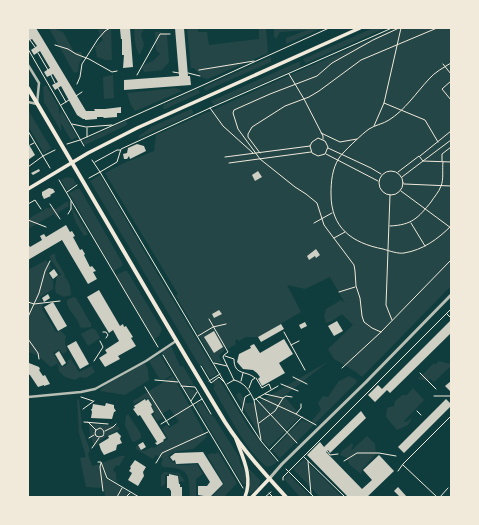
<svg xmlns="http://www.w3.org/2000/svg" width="479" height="525" font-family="Rubik,sans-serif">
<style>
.green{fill:#244646}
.building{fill:#cfcfc3}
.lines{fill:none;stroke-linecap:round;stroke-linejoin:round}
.path{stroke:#f1e9da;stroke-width:1}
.minor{stroke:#b8beb3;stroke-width:2.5}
.tertiary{stroke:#b8beb3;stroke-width:3}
.secondary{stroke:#f1e9da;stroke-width:3.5}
.primary{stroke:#f1e9da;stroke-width:4}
</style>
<rect width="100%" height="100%" fill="#0f3d3e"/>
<g class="green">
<path d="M49 28H55L57 30 63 32 74 52H81L83 57 79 64 78 72 74 73Z"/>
<path d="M102 28H111L112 60H105L97 57 95 46 103 40 100 35 98 30Z"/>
<path d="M134 28H145L141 34 144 45 140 55C134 48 135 37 134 28Z"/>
<path d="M187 28H198V32H207L209 45 259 39V28H266L268 53 208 79 203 78 194 68H191Z"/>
<path d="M274 28H322L286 44V38L307 30 280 32 276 39 274 36Z"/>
<path d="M373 28H386L306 63 303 59Z"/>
<path d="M396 28H451V286L362 377 356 372 334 359 328 349 353 325 342 314 332 321 326 323 324 316 326 309 341 300 345 303 330 277 305 289 287 285 301 312 258 337H246L239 341 237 339 235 341 236 344 228 349 226 346 223 347 225 350 221 353 219 356 222 363 214 362 176 296 178 294 105 173 124 163 154 151 156 135Z"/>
<path d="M155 32H160L167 34 169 62 162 70 144 72 142 68 145 64 153 61 160 54 156 50Z"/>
<path d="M271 57V62L205 91 204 88 206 86Z"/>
<path d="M300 61V67L214 105 211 101Z"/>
<path d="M113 75 114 98 104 99 103 77Z"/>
<path d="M46 85 58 106 60 116 61 110 77 137 71 140 61 123V131L44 102 43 87Z"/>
<path d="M176 88 182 91 135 111 131 105 127 93Z"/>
<path d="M196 90H199L200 93 165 109 163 108 164 105Z"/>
<path d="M191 109 193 111V114L139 138V136L151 127Z"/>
<path d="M28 110 51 148 44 153 28 126Z"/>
<path d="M125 121 127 122V125L85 145 83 141Z"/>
<path d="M100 175 151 263 217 374 210 378 202 364 199 365 90 181Z"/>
<path d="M67 177 73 178 76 184 67 190 61 180Z"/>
<path d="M77 189H80L123 264 121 267 114 271 69 193Z"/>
<path d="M68 201 69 206 59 212 57 218 54 214 28 229V219L47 208 56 209Z"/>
<path d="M72 207 88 234 84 236C78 226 72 218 72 207Z"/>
<path d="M53 254H55L56 260 65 275 64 276C69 281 71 287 71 295L64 297 56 293 55 288 57 276 61 275 50 258V256Z"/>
<path d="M46 260 52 268 47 272 53 281V289L40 297 43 305 42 309 56 332 61 331 66 336 65 342 67 351 63 354 59 349 53 353 61 367 67 365 68 360 71 359 79 372 92 366 95 372 86 378 80 377 75 380 65 377 59 371 58 363 51 367 37 355 28 352V270Z"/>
<path d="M125 271H127L162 329 159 336 154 339 116 275Z"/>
<path d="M73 297 76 298 91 324V327L81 328C79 325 78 320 75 317 71 311 66 307 67 300Z"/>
<path d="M92 328 96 330 100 338 88 346 81 334Z"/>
<path d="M171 346 180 366H183L194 385H187L190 389 194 390 196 393 191 399 162 352Z"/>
<path d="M160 355 172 375 163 380 159 378 149 361Z"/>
<path d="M329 361 284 396 301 416 269 447 264 442 236 395 240 392 246 403H257Z"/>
<path d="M439 361 451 364V366L434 382 430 379 428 381 418 379 434 363 435 365Z"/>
<path d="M145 363 148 370 149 380 125 395 100 391 101 389 106 385Z"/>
<path d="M173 376 207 437 193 449 174 452 168 456C174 468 185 465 197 464L203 474 196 479V497H190C189 473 189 468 163 467L161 464 163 459 156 455 153 459 136 449V447L138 445 141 450 144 451 152 447 154 448 168 439 162 428 167 425 169 428 179 422 170 409 161 414 163 418 157 421 153 415 155 413 152 407 153 406 149 398 146 399 145 398 134 404 133 401Z"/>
<path d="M349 376 357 380 356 383 280 458 272 450 302 420 310 423 321 410 318 403 323 396 328 397 339 381Z"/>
<path d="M219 379 249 428 273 458 277 462 271 466 267 467C248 454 226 410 213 388L215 386 213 382Z"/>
<path d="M413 388 424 400 404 421 406 422 412 418 408 425 397 430 386 417 387 408 394 406 395 401 402 395H407Z"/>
<path d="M77 399 79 400 82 423 81 426 90 450 88 454 92 466 101 464 107 479 137 497H105L104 488 86 487 80 458 86 457 79 433Z"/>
<path d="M201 402 209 414 214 417 239 457 240 463 245 471 247 482 245 485 242 483 196 406 197 403Z"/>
<path d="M128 414 141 434V438L134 442 132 441 125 425 126 416Z"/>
<path d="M89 424 118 426 120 429C110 434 102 438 95 447L90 435Z"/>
<path d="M367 436 375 444 376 454 362 469 361 474 349 464 347 458 340 455 342 451 352 443 353 445 351 451Z"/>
<path d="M218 452 237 483 224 497H212L224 484 207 455 212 453 215 454Z"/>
<path d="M120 456H125L119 466 116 465 113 470 116 473V478L118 483 108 477 102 463Z"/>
<path d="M304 459 341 496 340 497H320L293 469Z"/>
<path d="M248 468 260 480C261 487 255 490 250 494L248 492 251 477Z"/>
<path d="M164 472 179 473 185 481 179 482V475C175 473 170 473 165 475V484L161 487V475Z"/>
<path d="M288 474 311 497H300L284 479Z"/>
</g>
<g class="building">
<path d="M28 28H36L86 111H95L94 109H105L121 107V113H117V117L104 118 103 117H97V119L85 120V119H83L77 115 61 86 55 90 52 85 58 82 53 74 47 77 44 72 50 68 40 51 34 55 31 50 37 46 32 39 28 41V34H29Z"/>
<path d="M121 28H130L133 67 123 68 124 55H122V39H121L120 29Z"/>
<path d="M175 28H184L188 76H190L191 85 124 90V80L179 76Z"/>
<path d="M28 143 35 155 28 160Z"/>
<path d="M137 144 144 146 146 151 130 159 129 156 127 159H124L123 154 127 153 128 148Z"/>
<path d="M39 169 40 171 33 175 31 173Z"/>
<path d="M258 171 262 177 255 181 252 175Z"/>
<path d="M49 188 53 189 55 192 50 195 51 196 44 199 42 195V192Z"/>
<path d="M66 225 70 232 72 231 75 236 73 237 80 250 82 249 85 254 84 255 90 267 92 266 96 271 93 272 97 279 88 284 62 240 28 260V244L30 247 42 240 40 236 44 234 46 237Z"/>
<path d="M316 249 320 255 316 258 315 256 309 260 307 256Z"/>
<path d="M54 269 58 275 53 279 49 273Z"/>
<path d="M99 290 120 326 123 324 124 327 126 326 133 337 131 338 136 346 118 356 120 359 105 367 99 358 107 353 105 350 119 341 113 330 109 333 87 297Z"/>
<path d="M48 294 50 298 44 302 42 298Z"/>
<path d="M53 302 67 326 58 331 44 307Z"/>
<path d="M219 310 222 314 214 318 212 314Z"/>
<path d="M451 320V333L390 393 387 390 375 402 368 395 378 385 382 389Z"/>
<path d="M337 321 343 331 334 336 328 326Z"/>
<path d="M305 322 307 326 301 329 299 325Z"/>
<path d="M281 324 284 329 261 342 258 337Z"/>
<path d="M214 331 223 347 214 353 204 337Z"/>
<path d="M284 339 293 354 279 363 285 373 262 386 258 379 260 377 257 373 253 370 243 369 237 362 239 354 251 348 250 346 254 344 260 353Z"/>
<path d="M76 341 89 364 80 369 67 346Z"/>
<path d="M59 351 66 363 62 366 55 354Z"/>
<path d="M29 363 39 367 40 369 39 370 43 376 45 375 50 384 44 386V385L38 387 30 375 28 374Z"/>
<path d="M451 381V392L445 386Z"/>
<path d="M145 399 146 401 148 399 152 405 151 406 154 412 151 414 166 438 163 440 164 441 157 445 155 443 157 442 140 415 138 416 133 409 135 408 134 406Z"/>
<path d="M446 399 451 404V406L404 453 398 447Z"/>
<path d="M106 403 114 405V408L116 411 114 412 112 419 91 418 92 412 91 409H92L93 404 105 406Z"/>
<path d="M361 411 366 418 330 453 328 450 326 452 362 489 372 480 363 470 379 455 394 471 367 497H348L307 455 320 442 324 447Z"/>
<path d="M117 432 121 436 120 439 122 443 117 445 116 450 104 455 101 450 99 444 109 438 108 436Z"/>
<path d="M143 442 146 447 141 450 138 445Z"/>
<path d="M203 452 223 484 210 497 198 495V486H207L210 482 198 463 176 464 175 460 173 461 170 457 175 453Z"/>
<path d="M135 460 146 467 143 472 144 476 138 486 128 480 132 473 129 471 131 468 130 467Z"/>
<path d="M169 474 178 476 179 484H180V487H182V497H171V491L169 488H167V476H169Z"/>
<path d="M398 487 407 497H400L394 491Z"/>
</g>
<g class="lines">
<g class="path">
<path d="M30 40 35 47"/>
<path d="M55 45 68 49 76 54 89 59 112 72 117 71"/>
<path d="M28 49 84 146"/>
<path d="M38 53 48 70"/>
<path d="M451 63C443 68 435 72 429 79 416 93 405 110 389 120 383 124 375 125 369 129 363 133 342 153 339 158 332 169 331 182 331 194 331 228 352 243 383 249 390 251 398 254 404 253 423 250 438 239 451 226"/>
<path d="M443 64 451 74"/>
<path d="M199 70 254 61"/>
<path d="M173 72 179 73"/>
<path d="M188 73 200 76"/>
<path d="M289 74 304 99 323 136V139"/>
<path d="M51 75 55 83"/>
<path d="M137 75 160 34H170"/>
<path d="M451 81 442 89 451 100"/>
<path d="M77 84 80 77 82 64 98 39 105 31 110 28"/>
<path d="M58 88 66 102"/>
<path d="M76 96 82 92"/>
<path d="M384 103 425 120 438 142"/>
<path d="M61 105 69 100"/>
<path d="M210 108 223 126 253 153"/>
<path d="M72 124 86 127 112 125"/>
<path d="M374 126 384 103 401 28"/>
<path d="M87 128V137"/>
<path d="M28 131 50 168"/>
<path d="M321 133 340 142 357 139"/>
<path d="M67 144 80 140 201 86 329 28"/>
<path d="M30 145 34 143"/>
<path d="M328 148 371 168 381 174"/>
<path d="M260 153 248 137V134L252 127 285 106 309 97 319 91 361 60 437 28"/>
<path d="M326 154 378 181"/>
<path d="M420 156 451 131"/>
<path d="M225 157 310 146 312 142 318 138 325 141 328 147 325 154 318 156 312 153 310 146"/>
<path d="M92 160 100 172 117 162 121 149 210 108 392 28"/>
<path d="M442 161V154L451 147"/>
<path d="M95 162 117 150H120"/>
<path d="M229 163 311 152"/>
<path d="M28 167 43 156 55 150"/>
<circle cx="391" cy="183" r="12"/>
<path d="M398 172 419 156 423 161 451 140"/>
<path d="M402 177 423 161 451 162"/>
<path d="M89 178 100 172 242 412 261 441 278 461"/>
<path d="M59 180 158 347"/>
<path d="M404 184 451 186"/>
<path d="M401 191 451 228"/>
<path d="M67 192 77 185"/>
<path d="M390 195 386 305 392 320"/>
<path d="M28 204 35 200 41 209"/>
<path d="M50 204 60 219"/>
<path d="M68 214 71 209V201"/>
<path d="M28 220 46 227"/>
<path d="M314 223 332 213"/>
<path d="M411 223 425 246"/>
<path d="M390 226C412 225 418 218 431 202 434 197 439 192 441 186 444 179 442 169 443 162"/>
<path d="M334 238 345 232"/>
<path d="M339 292 355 287"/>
<path d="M28 302 34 304 60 301"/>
<path d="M447 314 451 318"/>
<path d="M28 317 39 293 45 271 50 261"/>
<path d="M209 319 228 352 224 355 223 357 234 380C245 383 249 390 254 400L278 386"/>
<path d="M103 332H106L108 335 106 338"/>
<path d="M284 332 305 370"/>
<path d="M381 332 372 328 364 322 362 316 360 298 356 286 355 271 354 265 324 225 317 203 306 194 295 187 260 159 238 129 233 113 234 110 270 94 317 76 332 63 373 40 399 28"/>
<path d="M198 336 213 327 226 324"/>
<path d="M28 339 38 353 39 359"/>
<path d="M291 345 299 341"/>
<path d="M163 355 243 488"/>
<path d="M225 356 234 359C234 376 246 370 255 378L252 380 249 388"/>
<path d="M94 361 103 347 100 341"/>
<path d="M214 363 227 366"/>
<path d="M201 366 211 383 219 377 224 382"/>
<path d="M342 368 381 332 451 260"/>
<path d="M420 373 436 389"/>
<path d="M293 377 307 384"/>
<path d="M256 378 262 388 269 384 271 389"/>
<path d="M155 380 178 382"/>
<path d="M209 381 220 374"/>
<path d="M241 381 243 373"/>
<path d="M227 384 234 380"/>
<path d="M281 384 298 391"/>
<path d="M181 386 195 387 211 414"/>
<path d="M145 387 169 425"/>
<path d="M265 394 283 398 286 396 292 397"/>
<path d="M434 396H451"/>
<path d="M81 397 93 401"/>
<path d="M259 397 296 414 301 408V404"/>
<path d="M256 399 297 443"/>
<path d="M254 400 261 440"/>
<path d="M191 401 197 392"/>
<path d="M83 409 94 401"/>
<path d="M242 411 245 397 250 394"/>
<path d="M417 411 421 415"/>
<path d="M296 414 316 425"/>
<path d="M84 422 108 424"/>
<path d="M88 422 96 430 95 433 96 436 99 437 103 436C105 432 103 429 100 428L96 430"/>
<path d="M259 423 275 411 283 398"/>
<path d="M161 424 202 399"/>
<path d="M105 431 113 427 116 424"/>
<path d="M89 438 94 435"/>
<path d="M92 448 99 438"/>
<path d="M270 450 302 417"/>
<path d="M327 451 330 455 338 454"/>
<path d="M304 457 345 497"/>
<path d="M308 461 311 494"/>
<path d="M344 461 357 453H379L396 456"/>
<path d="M98 462H101L107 478 139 497"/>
<path d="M101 463 100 467 103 491"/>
<path d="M156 463 162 453 208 432"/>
<path d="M403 465 437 497"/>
<path d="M286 469 314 497"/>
<path d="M398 471 403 464 451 416"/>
<path d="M283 480V477L451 309"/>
<path d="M269 493 273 497"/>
<path d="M117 497 122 488"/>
<path d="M126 497 130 493"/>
<path d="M265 497 271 492"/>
<path d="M440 497 448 488"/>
</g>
<g class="minor">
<path d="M28 65 39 83 37 104 28 102"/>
<path d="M28 397 81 392 95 389 146 361 176 341"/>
</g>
<path class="tertiary" d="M269 479 282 464 366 382 451 295"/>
<g class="secondary">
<path d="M28 189 88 153 137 128 360 28"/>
<path d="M236 439C243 458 253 477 245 497"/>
<path d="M252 497 269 479"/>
</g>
<path class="primary" d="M28 88C94 199 158 312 225 422 243 450 264 473 286 497"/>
</g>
<rect width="479" height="525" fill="none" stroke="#f1e9da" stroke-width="58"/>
</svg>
